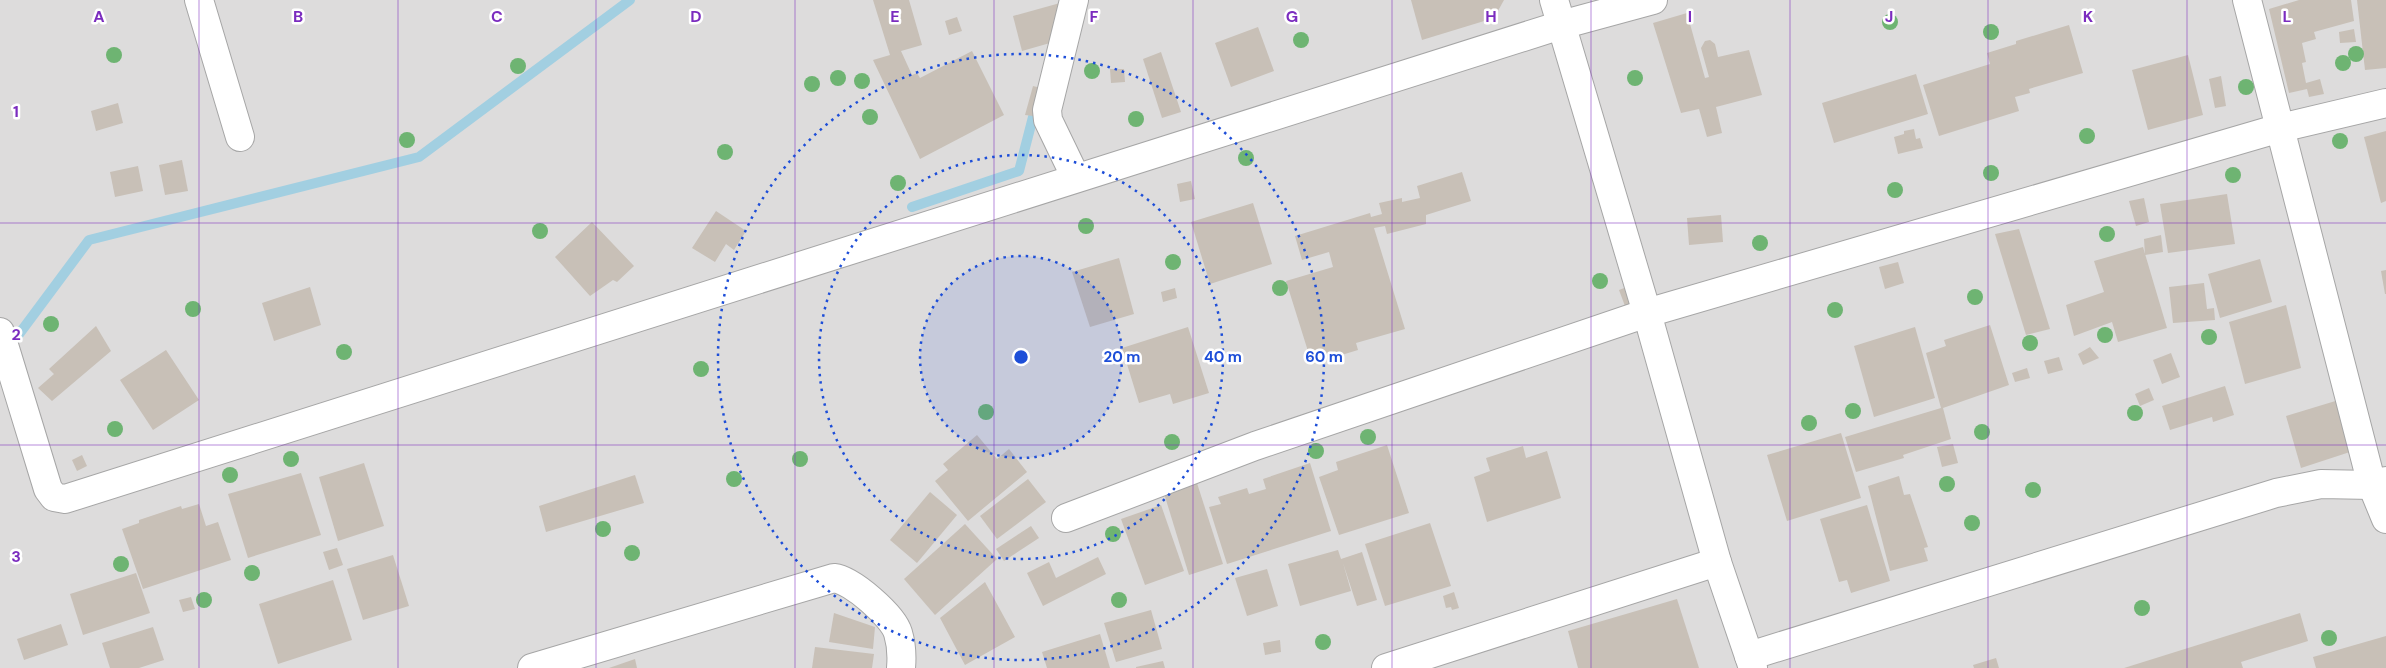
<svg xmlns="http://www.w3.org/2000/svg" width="2386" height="668" font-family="'DM Sans',sans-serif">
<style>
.residential{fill:#dddcdc}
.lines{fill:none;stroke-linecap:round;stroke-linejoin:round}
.stream{stroke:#a2cfe1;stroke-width:10}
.building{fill:#c8c0b7}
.minor-casing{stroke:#a6a6a6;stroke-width:30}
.minor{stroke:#fff;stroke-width:28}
.tree{fill:#6eb472}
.grid{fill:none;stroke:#7b2cbf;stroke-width:1;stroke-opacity:0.55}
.ring{fill:none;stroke:#1d4ed8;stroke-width:2.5;stroke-dasharray:2.5 5}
.grid-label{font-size:16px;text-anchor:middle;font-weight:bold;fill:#7b2cbf;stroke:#fff;stroke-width:5;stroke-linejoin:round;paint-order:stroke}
.centre{fill:#1d4ed8;stroke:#fff;stroke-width:2.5}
.ring-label{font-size:15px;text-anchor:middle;font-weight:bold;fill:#1d4ed8;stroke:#fff;stroke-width:5;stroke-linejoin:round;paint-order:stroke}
</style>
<rect width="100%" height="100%" fill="#f0ede4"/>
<rect class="residential" x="0" y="0" width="2386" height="668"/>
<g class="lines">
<g class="stream">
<path d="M912 207 1019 171 1033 117"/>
<path d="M8 349 89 240 419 157 630 0"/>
</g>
</g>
<g class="building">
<path d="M873 0H909L922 45 901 51 912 75 917 73 920 78 972 51 1004 115 920 159 873 60 890 55Z"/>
<path d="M1411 0H1504L1494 18 1422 40Z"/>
<path d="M2299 0H2351L2354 21 2314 32 2316 39 2302 43 2306 62 2302 63 2306 83 2320 79 2324 94 2309 97 2307 89 2289 93 2269 9Z"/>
<path d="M2357 0H2386V68L2365 70Z"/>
<path d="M1060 3 1050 43 1022 51 1013 16Z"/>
<path d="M1687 13 1705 78 1709 77 1701 48 1705 41 1710 40 1715 44 1718 57 1749 50 1762 95 1716 107 1722 133 1707 137 1699 109 1681 113 1653 23Z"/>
<path d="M957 17 962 31 949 35 945 21Z"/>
<path d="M2069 25 2083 73 2029 89 2030 93 2015 97 2019 111 1939 136 1923 85 1990 64 1987 53 2016 44V41Z"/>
<path d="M1258 27 1274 71 1231 87 1215 43Z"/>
<path d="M2354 29 2356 42 2340 43 2339 32Z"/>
<path d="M1161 52 1181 112 1162 118 1143 59Z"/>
<path d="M2188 55 2203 115 2148 130 2132 70Z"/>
<path d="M1110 69H1124L1125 82 1111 83Z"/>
<path d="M1916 74 1928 114 1834 143 1822 103Z"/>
<path d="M2221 76 2226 106 2215 108 2209 79Z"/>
<path d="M1033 86 1041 88 1033 116 1025 115Z"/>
<path d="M118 103 123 123 96 131 91 111Z"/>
<path d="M1914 129 1916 139 1920 138 1923 148 1898 154 1894 137 1904 134V131Z"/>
<path d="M2386 131V201L2381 203 2364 137Z"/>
<path d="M182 160 188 191 165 195 159 165Z"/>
<path d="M138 166 143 191 115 197 110 172Z"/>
<path d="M1462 172 1471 201 1426 215V224L1387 234 1385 226 1374 228 1405 329 1356 343 1358 350 1312 364 1286 281 1333 267 1329 252 1302 260 1295 236 1370 213 1371 217 1382 214 1379 203 1402 198V202L1420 198 1417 186Z"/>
<path d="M1191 181 1195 199 1180 202 1177 184Z"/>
<path d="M2227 194 2235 244 2168 253 2160 204Z"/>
<path d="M2144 198 2149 222 2136 226 2129 201Z"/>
<path d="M1253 203 1272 264 1210 284 1191 222Z"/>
<path d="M716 211 746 231 734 250 726 244 715 262 692 248Z"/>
<path d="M1721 215 1723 242 1689 245 1687 218Z"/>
<path d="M592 222 634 266 617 282 613 280 590 296 555 257Z"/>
<path d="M2019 229 2050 329 2026 335 1995 234Z"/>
<path d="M2161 235 2163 252 2145 255 2144 239Z"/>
<path d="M2143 247 2167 328 2118 342 2112 322 2074 336 2066 305 2104 292 2094 261Z"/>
<path d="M1119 258 1134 314 1090 327 1072 272Z"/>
<path d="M2260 259 2272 302 2220 318 2208 274Z"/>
<path d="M1898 262 1904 283 1885 289 1879 267Z"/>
<path d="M2386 270V294H2385L2381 271Z"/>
<path d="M2204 283 2207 309 2214 308 2215 320 2173 323 2169 287Z"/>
<path d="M1632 285 1638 301 1625 306 1619 290Z"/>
<path d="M310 287 321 325 274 341 262 303Z"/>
<path d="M1175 288 1177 298 1163 302 1161 292Z"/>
<path d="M2286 305 2301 368 2245 384 2229 322Z"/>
<path d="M1990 325 2009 385 1943 408 1951 439 1903 455 1904 458 1856 472 1845 437 1941 408 1926 353 1946 346 1944 340Z"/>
<path d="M96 326 111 351 52 401 38 388 54 374 49 369Z"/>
<path d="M1188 327 1209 393 1173 404 1170 394 1139 403 1122 348Z"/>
<path d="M1915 327 1935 398 1874 417 1854 346Z"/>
<path d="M2090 347 2099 358 2083 365 2078 354Z"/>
<path d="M166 350 199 400 153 430 120 380Z"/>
<path d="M2171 353 2180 377 2162 384 2153 360Z"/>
<path d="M2059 357 2063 370 2048 374 2044 361Z"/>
<path d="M2027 368 2030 378 2015 382 2012 373Z"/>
<path d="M2225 386 2234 415 2213 422 2212 417 2170 430 2162 406Z"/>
<path d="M2149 388 2154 400 2140 406 2135 394Z"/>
<path d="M2342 399 2356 450 2301 468 2286 416Z"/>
<path d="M1841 433 1861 498 1787 521 1767 455Z"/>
<path d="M977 435 997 459 1009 449 1027 472 968 521 935 481 948 470 943 464Z"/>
<path d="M1953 444 1958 463 1942 467 1937 447Z"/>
<path d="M1387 445 1409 513 1339 535 1319 477 1338 470 1336 462Z"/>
<path d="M1523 446 1526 458 1547 451 1561 498 1487 522 1474 477 1490 471 1486 458Z"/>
<path d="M82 455 87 466 77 471 72 460Z"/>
<path d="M364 463 384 526 338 541 319 477Z"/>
<path d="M1310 463 1331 531 1227 564 1209 507 1221 504 1218 497 1247 488 1249 494 1266 489 1263 479Z"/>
<path d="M301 473 321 535 248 558 228 494Z"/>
<path d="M635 475 644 503 546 532 539 506Z"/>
<path d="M1899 476 1904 495 1910 494 1928 547 1924 548 1928 561 1890 571 1868 486Z"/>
<path d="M1028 479 1046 502 997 539 980 516Z"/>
<path d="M1196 480 1223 564 1189 575 1163 490Z"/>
<path d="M930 492 957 515 917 563 890 540Z"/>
<path d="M199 504 206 526 218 522 231 560 143 589 122 529 139 523V520L181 506 182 509Z"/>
<path d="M1161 505 1184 571 1145 585 1121 519Z"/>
<path d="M1867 505 1890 581 1851 593 1847 580 1839 582 1820 519Z"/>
<path d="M1430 523 1451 586 1385 606 1365 544Z"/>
<path d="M965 524 997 559 935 615 904 579Z"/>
<path d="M1031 526 1039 538 1004 561 996 549Z"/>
<path d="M337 548 343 565 329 570 323 552Z"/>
<path d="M1338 550 1341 559 1362 552 1377 600 1357 606 1343 563 1351 591 1300 606 1288 564Z"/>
<path d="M393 555 409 606 363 620 347 569Z"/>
<path d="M1098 557 1106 574 1043 606 1027 573 1049 562 1056 578Z"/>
<path d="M1267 569 1278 606 1247 616 1235 578Z"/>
<path d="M136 573 150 613 83 635 70 594Z"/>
<path d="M333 580 352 640 278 664 259 604Z"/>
<path d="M985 582 1015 637 965 665 940 618Z"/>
<path d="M1454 592 1459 608 1452 610 1451 607 1446 608 1443 596Z"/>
<path d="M191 597 195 609 183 612 179 600Z"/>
<path d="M1677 599 1699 668H1578L1568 631Z"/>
<path d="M1151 610 1162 649 1116 662 1104 623Z"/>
<path d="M834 613 875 627 873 649 829 642Z"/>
<path d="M2300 613 2308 641 2241 662 2243 668H2124Z"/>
<path d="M61 624 68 645 24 660 17 639Z"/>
<path d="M153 627 164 660 139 668H110L102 643Z"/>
<path d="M1100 634 1110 668H1047L1042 652Z"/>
<path d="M2386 636V668H2316L2313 657Z"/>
<path d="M1280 640 1281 652 1265 655 1263 643Z"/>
<path d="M815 647 874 654 872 668H812Z"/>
<path d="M1996 658 1999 668H1974L1973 665Z"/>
<path d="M635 659 637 668H609Z"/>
<path d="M1163 661 1165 668H1136V667Z"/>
</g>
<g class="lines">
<g class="minor-casing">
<g id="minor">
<path d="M199 0 240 137"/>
<path d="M1074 0 1047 110 1048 120 1076 178"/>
<path d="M1554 0 1647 313 1717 562 1753 668"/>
<path d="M2247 0 2372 485 2386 519"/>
<path d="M0 332 48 489 54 497 65 499 1561 25 1653 0"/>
<path d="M1066 518 1255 446 1647 313 2280 128 2386 103"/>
<path d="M1749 656 2276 493 2321 484 2372 485 2386 481"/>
<path d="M532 668 834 578C852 580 893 616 898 633 901 643 902 657 901 668"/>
<path d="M1386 668 1717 562"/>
</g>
</g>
<use href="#minor" class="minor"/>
</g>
<g class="tree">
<circle cx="1890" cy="22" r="8"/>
<circle cx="1991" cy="32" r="8"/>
<circle cx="1301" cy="40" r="8"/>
<circle cx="2356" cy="54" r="8"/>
<circle cx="114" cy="55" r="8"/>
<circle cx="2343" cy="63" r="8"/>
<circle cx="518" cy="66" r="8"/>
<circle cx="1092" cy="71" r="8"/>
<circle cx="838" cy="78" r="8"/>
<circle cx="1635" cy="78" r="8"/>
<circle cx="862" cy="81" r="8"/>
<circle cx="812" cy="84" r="8"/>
<circle cx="2246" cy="87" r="8"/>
<circle cx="870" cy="117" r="8"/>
<circle cx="1136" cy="119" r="8"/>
<circle cx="2087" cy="136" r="8"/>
<circle cx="407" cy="140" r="8"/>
<circle cx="2340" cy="141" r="8"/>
<circle cx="725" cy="152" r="8"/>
<circle cx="1246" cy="158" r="8"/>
<circle cx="1991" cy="173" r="8"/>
<circle cx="2233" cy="175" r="8"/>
<circle cx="898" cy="183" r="8"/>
<circle cx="1895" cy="190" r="8"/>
<circle cx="1086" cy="226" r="8"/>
<circle cx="540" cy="231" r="8"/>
<circle cx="2107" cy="234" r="8"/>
<circle cx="1760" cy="243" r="8"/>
<circle cx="1173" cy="262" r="8"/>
<circle cx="1600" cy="281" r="8"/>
<circle cx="1280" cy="288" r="8"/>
<circle cx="1975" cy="297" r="8"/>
<circle cx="193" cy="309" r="8"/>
<circle cx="1835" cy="310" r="8"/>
<circle cx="51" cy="324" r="8"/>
<circle cx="2105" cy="335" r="8"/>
<circle cx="2209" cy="337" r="8"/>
<circle cx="2030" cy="343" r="8"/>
<circle cx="344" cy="352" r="8"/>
<circle cx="701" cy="369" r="8"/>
<circle cx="1853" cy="411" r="8"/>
<circle cx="986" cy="412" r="8"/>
<circle cx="2135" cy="413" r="8"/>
<circle cx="1809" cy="423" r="8"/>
<circle cx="115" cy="429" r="8"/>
<circle cx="1982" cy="432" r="8"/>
<circle cx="1368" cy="437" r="8"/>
<circle cx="1172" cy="442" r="8"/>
<circle cx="1316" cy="451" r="8"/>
<circle cx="291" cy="459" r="8"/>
<circle cx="800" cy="459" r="8"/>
<circle cx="230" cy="475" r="8"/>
<circle cx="734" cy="479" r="8"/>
<circle cx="1947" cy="484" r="8"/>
<circle cx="2033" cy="490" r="8"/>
<circle cx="1972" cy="523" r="8"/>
<circle cx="603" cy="529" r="8"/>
<circle cx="1113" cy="534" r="8"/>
<circle cx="632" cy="553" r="8"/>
<circle cx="121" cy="564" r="8"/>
<circle cx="252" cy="573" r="8"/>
<circle cx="204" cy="600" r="8"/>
<circle cx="1119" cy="600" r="8"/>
<circle cx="2142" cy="608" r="8"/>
<circle cx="2329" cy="638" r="8"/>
<circle cx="1323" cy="642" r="8"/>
</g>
<path class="grid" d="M199 0V668M398 0V668M596 0V668M795 0V668M994 0V668M1193 0V668M1392 0V668M1591 0V668M1790 0V668M1988 0V668M2187 0V668M0 223H2386M0 445H2386"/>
<circle cx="1021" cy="357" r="101" fill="#1d4ed8" fill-opacity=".12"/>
<g class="ring">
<circle cx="1021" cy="357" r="101"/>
<circle cx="1021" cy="357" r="202"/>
<circle cx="1021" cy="357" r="303"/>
</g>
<g class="grid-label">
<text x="99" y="22">A</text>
<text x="298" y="22">B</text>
<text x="497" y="22">C</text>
<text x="696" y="22">D</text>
<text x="895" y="22">E</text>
<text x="1094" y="22">F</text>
<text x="1292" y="22">G</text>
<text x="1491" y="22">H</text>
<text x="1690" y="22">I</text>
<text x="1889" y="22">J</text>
<text x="2088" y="22">K</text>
<text x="2287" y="22">L</text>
<text x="16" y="117">1</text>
<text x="16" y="340">2</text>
<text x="16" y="562">3</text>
</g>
<circle cx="1021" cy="357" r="8" class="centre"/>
<g class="ring-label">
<text x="1122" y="362">20 m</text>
<text x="1223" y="362">40 m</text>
<text x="1324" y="362">60 m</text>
</g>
</svg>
